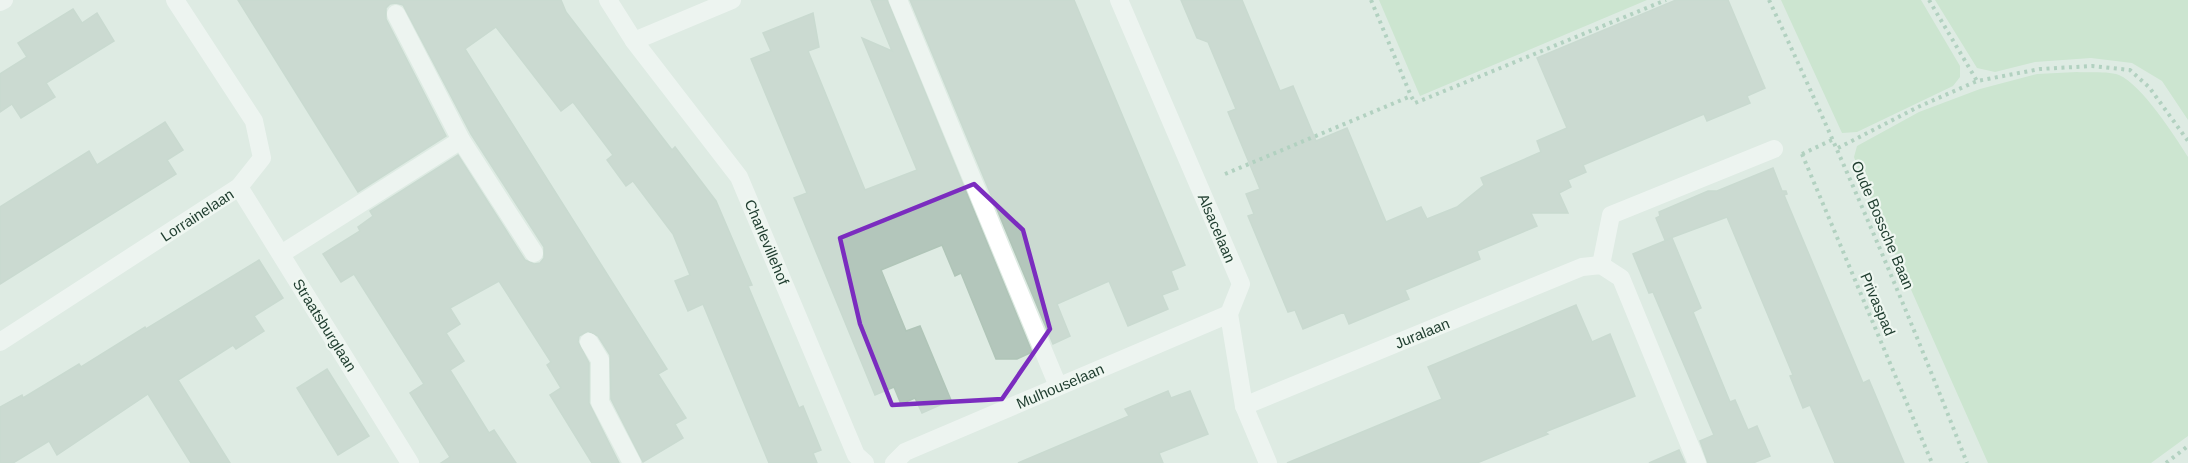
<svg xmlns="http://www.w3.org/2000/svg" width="2188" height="463" font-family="Helvetica,sans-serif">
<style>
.green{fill:#b5deb8}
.building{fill:#b3c6bb;stroke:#b0c5b8;stroke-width:1.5}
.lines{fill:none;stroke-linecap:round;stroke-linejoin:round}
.path{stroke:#7cb196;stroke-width:4;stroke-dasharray:3 4.5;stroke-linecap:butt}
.lane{stroke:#fff;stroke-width:18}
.street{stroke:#fff;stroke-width:18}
.marked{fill:none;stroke:#7b2cbf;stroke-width:4.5;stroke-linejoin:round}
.labels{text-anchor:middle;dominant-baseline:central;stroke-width:4.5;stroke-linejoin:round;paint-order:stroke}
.street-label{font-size:15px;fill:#1e3c2e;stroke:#eff7f1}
</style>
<rect width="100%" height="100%" fill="#deebe3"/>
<g class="green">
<path d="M1379 0H1647L1420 96Z"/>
<path d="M1781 0H1921L1960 66V77L1953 86 1857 132 1842 133Z"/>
<path d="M1935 0H2188V120L2162 81 2132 63 2091 58 2035 62 1995 72 1977 68Z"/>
<path d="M2077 72C2089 73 2108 71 2119 75 2142 85 2174 135 2188 157V436L2151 463H1988L1861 177 1854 157 1857 146 1919 112 1980 89 2037 74Z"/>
</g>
<g class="building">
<path d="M238 0H561L566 12 672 150 675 147 716 201 752 285 748 286 799 408 803 406 821 450 813 453 817 463H769L703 304 688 311 675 281 690 275 673 234 633 181 626 186 607 160 613 155 573 102 561 111 496 27 465 49 667 369 658 374 686 418 675 424 683 438 643 462 611 399 610 355 598 336 588 331 579 336 578 342 589 363V403L619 463H592L550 395 561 388 547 365 551 362 499 281 450 308 460 324 446 333 464 361 450 370 489 433 494 430 516 463H441L450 457 410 393 424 384 354 274 341 282 323 254 360 231 358 227 373 216 370 211 458 155 525 260 534 264 540 263 544 258V247L471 134 403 5 396 3 390 4 386 8V19L446 136 358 192Z"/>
<path d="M871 0H887L1032 352 1017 359H996L961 273 955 276 942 245 881 270 906 331 920 326 951 400 922 413 915 398 901 404 894 387 875 395 794 198 807 193 751 59 771 51 763 33 813 13 819 47 808 51 865 190 917 170 862 38 892 51Z"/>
<path d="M910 0H1074L1185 265 1171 271 1178 289 1162 295 1168 309 1128 326 1109 281 1057 304 1070 336 1053 344Z"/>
<path d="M1181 0H1242L1280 91 1293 86 1316 141 1347 128 1386 222 1421 207 1427 219 1457 207 1484 185 1481 178 1541 152 1537 141 1567 128 1537 58 1676 0H1728L1765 88 1747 96 1750 103 1707 121 1704 114 1583 165 1586 172 1568 180 1571 187 1559 193 1568 213H1531L1537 226 1477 251 1480 259 1405 290 1409 299 1349 324 1344 312 1303 329 1295 310 1288 312 1248 216 1254 214 1246 194 1260 189 1228 112 1236 109 1208 42 1197 38Z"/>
<path d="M73 9 82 23 97 13 114 41 46 83 55 97 21 118 12 104 0 112V74L27 57 18 43Z"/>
<path d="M165 122 183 150 167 160 176 174 0 284V207L89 151 97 165Z"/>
<path d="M1773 168 1782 191H1786L1787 194 1784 195 1863 383 1869 380 1904 463H1835L1810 405 1803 408 1790 376 1793 375 1727 217 1665 240 1656 218 1660 216 1659 212 1708 191H1717Z"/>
<path d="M1672 238 1701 308 1693 312 1730 402 1735 400 1748 430 1757 426 1770 456 1753 463H1708L1700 441 1714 435 1653 292 1649 293 1633 254Z"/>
<path d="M259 260 283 298 254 316 264 331 236 349 233 345 178 380 230 463H191L148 394 57 455 49 441 13 463H0V407L22 395 23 398 79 364 81 367 145 327 146 329Z"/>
<path d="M1576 305 1592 342 1610 334 1635 396 1545 432 1548 434 1477 463H1287L1442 399 1428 367Z"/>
<path d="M327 369 369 436 338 455 297 388Z"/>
<path d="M1168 391 1171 398 1190 391 1208 434 1159 453 1163 463H1018L1129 416 1125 409Z"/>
<path d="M1679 450 1685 463H1649Z"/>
</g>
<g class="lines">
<g class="path">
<path d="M1371 0 1411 96"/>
<path d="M1769 0C1840 152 1906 306 1967 463"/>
<path d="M1929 0 1977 81"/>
<path d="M1838 148 1918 107 1977 81 2040 69 2092 66 2130 70 2149 87 2188 141"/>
<path d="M1802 154 1932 463"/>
<path d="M1802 154 1834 139"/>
<path d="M1225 174 1411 96 1415 103 1666 0"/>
<path d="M2166 463 2188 446"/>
</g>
<g class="lane">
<path d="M898 0 1058 386"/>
<path d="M396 14 461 140 534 253"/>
<path d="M281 254 461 140"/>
<path d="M1601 265 1611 215 1774 149"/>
<path d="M589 342 600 360V402L632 463"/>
</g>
<g class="street">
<path d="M608 0 634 41 739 177 856 455 865 463"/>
<path d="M1119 0 1241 284 1229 314 1244 406 1268 463"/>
<path d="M0 2 4 0"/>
<path d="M634 41 732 0"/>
<path d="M239 187 410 463"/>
<path d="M0 342 239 187 262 158 254 121 175 0"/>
<path d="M1244 406 1582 267 1601 265 1621 278 1697 463"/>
<path d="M894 463 905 452 1229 314"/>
</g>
</g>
<path d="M0 0H2188V463H0ZM974 184 1023 230 1050 329 1002 399 892 405 860 324 840 238Z" fill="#deebe3" fill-opacity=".55" fill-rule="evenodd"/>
<path class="marked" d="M974 184 1023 230 1050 329 1002 399 892 405 860 324 840 238Z"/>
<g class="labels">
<g class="street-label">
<text transform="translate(197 215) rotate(-33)">Lorrainelaan</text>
<text transform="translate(1883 225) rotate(67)">Oude Bossche Baan</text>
<text transform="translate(1217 228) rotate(67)">Alsacelaan</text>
<text transform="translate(767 242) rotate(67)">Charlevillehof</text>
<text transform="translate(1878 304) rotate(67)">Privaspad</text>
<text transform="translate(325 325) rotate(58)">Straatsburglaan</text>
<text transform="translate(1422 333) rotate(-22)">Juralaan</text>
<text transform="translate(1060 386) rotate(-23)">Mulhouselaan</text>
</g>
</g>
</svg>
